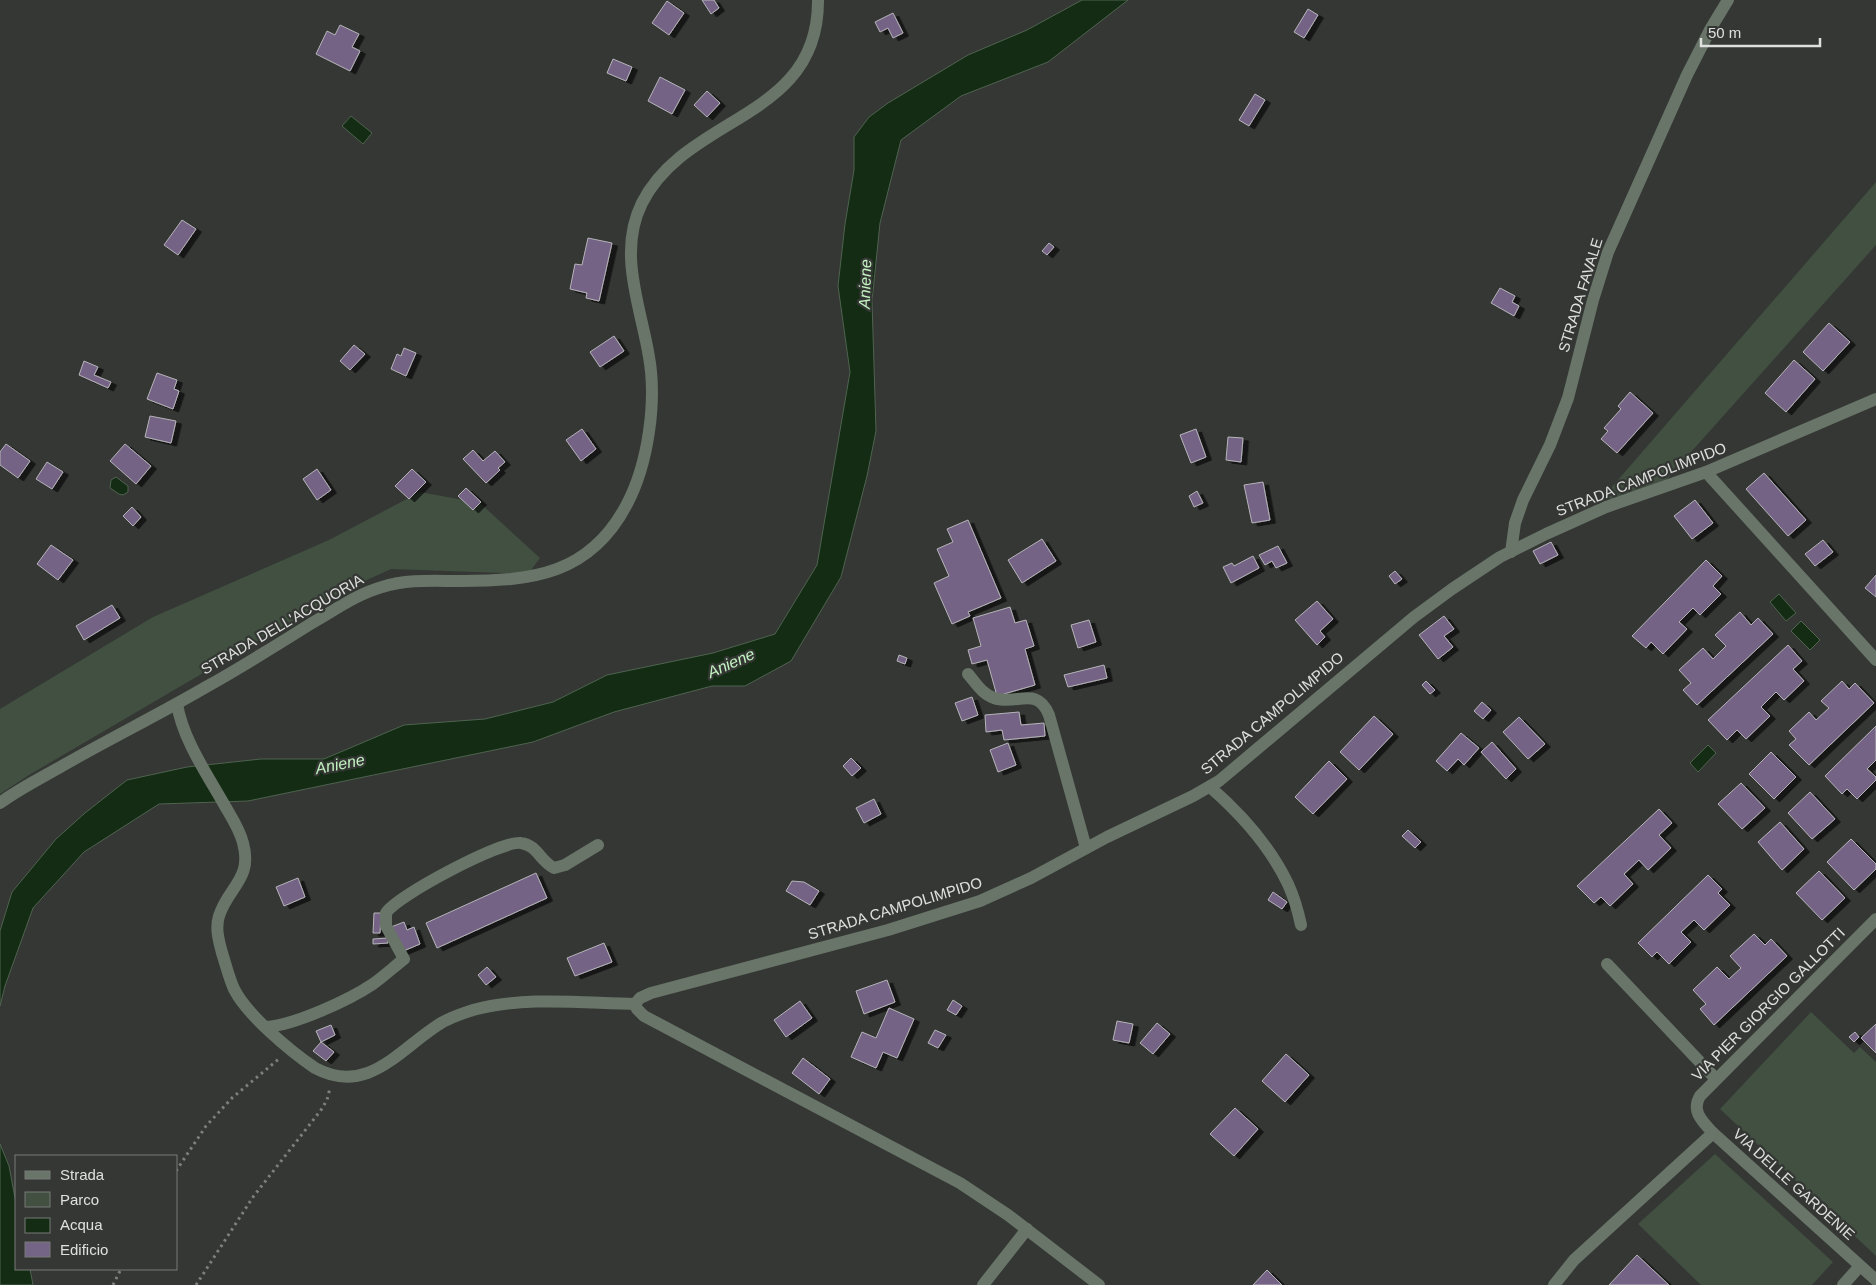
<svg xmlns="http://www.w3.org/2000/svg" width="1876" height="1285" font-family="Helvetica,sans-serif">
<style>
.green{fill:#415040}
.water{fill:#132c13;stroke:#506250}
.building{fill:#746485;stroke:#b6b4b9;filter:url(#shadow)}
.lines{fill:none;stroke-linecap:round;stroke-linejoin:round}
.path{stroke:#7d807d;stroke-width:3;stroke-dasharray:2.5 4;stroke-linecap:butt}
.minor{stroke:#697568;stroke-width:12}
.labels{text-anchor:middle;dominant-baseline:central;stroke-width:4.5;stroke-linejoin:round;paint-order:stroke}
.street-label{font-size:15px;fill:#dee0de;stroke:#343734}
.water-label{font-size:16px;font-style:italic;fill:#c3f3c1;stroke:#343734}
</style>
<defs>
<filter id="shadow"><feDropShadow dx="5.5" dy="3" stdDeviation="0" flood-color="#0009"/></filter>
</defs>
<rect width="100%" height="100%" fill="#343734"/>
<g class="green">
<path d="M1876 182V245L1666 480 1598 503Z"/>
<path d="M420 492 480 503 540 558 528 574 391 569 343 591 29 775 0 794V709L153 617 329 540Z"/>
<path d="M1811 1012 1854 1053 1860 1047 1876 1062V1256L1720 1109Z"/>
<path d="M1715 1154 1833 1262 1812 1285H1701L1638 1224Z"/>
</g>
<g class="water">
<path d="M1082 0H1128L1048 62 961 96 901 140 880 223 872 301 876 431 867 476 841 577 791 661 745 686H712L614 712 533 742 248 801 159 804 84 852 33 908 5 986 0 1006V931L12 892 56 839 85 813 127 780 187 767 261 759H324L404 725 485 719 553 702 607 675 713 653 775 634 817 565 850 372 838 286 845 224 854 170V137L869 117 888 103 968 55 1027 30Z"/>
<path d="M351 116 372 133 363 144 342 126Z"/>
<path d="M116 477 128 486V492L123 495 119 494 110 488 111 480Z"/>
<path d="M1779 594 1796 613 1786 621 1770 602Z"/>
<path d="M1801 621 1820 640 1810 650 1791 631Z"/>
<path d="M1708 745 1716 753 1698 772 1690 763Z"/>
<path d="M0 1144 9 1166 16 1203V1269H30L33 1285H0Z"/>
</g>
<g class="building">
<path d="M702 0H714L719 8 711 14Z"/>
<path d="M667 1 684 13 669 35 652 23Z"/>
<path d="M1308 9 1318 15 1304 38 1294 32Z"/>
<path d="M893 13 903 33 893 38 888 28 880 32 875 22Z"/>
<path d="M340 25 359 34 352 47 360 51 350 71 316 54 327 31 335 35Z"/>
<path d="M613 59 632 67 626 81 607 73Z"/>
<path d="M660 77 685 90 672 114 648 101Z"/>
<path d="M707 91 720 103 707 117 694 105Z"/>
<path d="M1255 94 1265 100 1249 126 1239 120Z"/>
<path d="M182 220 196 229 178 255 164 245Z"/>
<path d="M588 238 612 243 599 301 586 298 587 293 570 289 575 264 582 265Z"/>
<path d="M1049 243 1054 247 1047 255 1042 251Z"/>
<path d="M1500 288 1515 296 1512 302 1519 306 1514 316 1491 303Z"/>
<path d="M1829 323 1850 342 1823 371 1803 352Z"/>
<path d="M614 336 624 351 600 367 590 352Z"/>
<path d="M354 345 365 354 350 370 340 361Z"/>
<path d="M404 348 416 353 406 376 391 369 397 354 401 356Z"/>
<path d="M1794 360 1815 379 1786 412 1765 393Z"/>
<path d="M84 361 98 367 94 375 111 382 108 388 79 375Z"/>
<path d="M157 373 177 380 174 389 179 391 173 409 147 399Z"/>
<path d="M1630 392 1653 413 1617 453 1601 439 1608 431 1604 428 1621 409 1618 406Z"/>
<path d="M150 416 176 421 171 443 145 437Z"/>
<path d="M582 429 596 449 581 461 566 440Z"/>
<path d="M1196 429 1206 457 1191 463 1180 435Z"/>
<path d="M1228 437 1243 438 1241 462 1226 460Z"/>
<path d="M6 444 30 461 18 478 0 465V452Z"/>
<path d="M125 444 151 466 136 484 110 461Z"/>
<path d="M473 450 483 461 495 451 505 462 498 468 500 470 486 483 463 459Z"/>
<path d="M47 462 63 472 52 489 36 479Z"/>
<path d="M317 469 331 490 317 500 303 479Z"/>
<path d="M412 469 426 482 409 499 395 486Z"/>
<path d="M1764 473 1806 520 1788 536 1746 489Z"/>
<path d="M1263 482 1270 520 1252 523 1244 485Z"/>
<path d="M466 488 481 502 473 510 458 496Z"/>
<path d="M1197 491 1203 503 1194 507 1189 496Z"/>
<path d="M1695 500 1713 523 1692 539 1674 516Z"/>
<path d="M132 507 141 517 133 526 123 516Z"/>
<path d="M968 520 1001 598 968 612 970 616 952 624 934 583 949 576 937 549 953 542 947 529Z"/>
<path d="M1042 539 1056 561 1022 583 1008 560Z"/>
<path d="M1823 540 1833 552 1815 566 1805 554Z"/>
<path d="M1551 542 1558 555 1540 564 1533 551Z"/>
<path d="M51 545 73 560 58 580 37 564Z"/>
<path d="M1278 546 1287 563 1276 568 1272 561 1265 565 1259 555Z"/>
<path d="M1253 556 1259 568 1231 583 1223 567 1232 563 1234 566Z"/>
<path d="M1706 560 1722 576 1713 586 1721 594 1700 615 1693 608 1679 622 1687 629 1663 654 1651 642 1646 648 1632 636Z"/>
<path d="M1395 571 1402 579 1395 584 1389 576Z"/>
<path d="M1876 575V597L1865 588Z"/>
<path d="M1317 601 1333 619 1320 631 1325 637 1317 645 1295 620Z"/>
<path d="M112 605 120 618 84 640 76 626Z"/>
<path d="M1010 607 1015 623 1026 620 1034 646 1025 649 1035 685 997 696 987 660 972 664 968 650 981 646 973 618Z"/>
<path d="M1740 612 1751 625 1758 618 1773 634 1697 705 1683 690 1691 683 1679 670 1703 648 1713 659 1726 646 1715 635Z"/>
<path d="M1444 616 1454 629 1444 636 1453 647 1438 659 1419 635Z"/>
<path d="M1089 620 1096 642 1078 648 1071 625Z"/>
<path d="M1788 645 1802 661 1793 669 1804 681 1784 700 1776 692 1761 707 1770 716 1746 739 1737 730 1727 740 1708 720Z"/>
<path d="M899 655 907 658 905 664 897 661Z"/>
<path d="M1104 665 1107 678 1068 687 1064 675Z"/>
<path d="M1426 681 1435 690 1430 694 1422 685Z"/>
<path d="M1842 681 1849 689 1855 683 1874 703 1809 765 1789 745 1796 739 1789 731 1809 712 1816 720 1829 708 1821 701Z"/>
<path d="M972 697 978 715 962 721 955 703Z"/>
<path d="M1482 702 1491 710 1483 719 1474 711Z"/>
<path d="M1019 712 1021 725 1044 723 1045 736 1004 740 1002 730 986 732 985 715Z"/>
<path d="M1374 716 1393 734 1359 770 1340 752Z"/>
<path d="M1519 717 1545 744 1528 759 1503 732Z"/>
<path d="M1876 726V760L1867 769 1876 777V780L1857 799 1847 789 1842 794 1825 776Z"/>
<path d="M1461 733 1479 748 1464 765 1458 759 1447 771 1436 761Z"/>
<path d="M1492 742 1516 769 1506 779 1481 752Z"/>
<path d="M1008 743 1016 765 998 772 990 750Z"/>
<path d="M1771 752 1796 777 1774 799 1749 774Z"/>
<path d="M851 758 861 768 852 776 843 766Z"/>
<path d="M1329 761 1347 779 1313 814 1295 797Z"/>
<path d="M1741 783 1765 808 1742 829 1718 804Z"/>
<path d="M1810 792 1835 819 1812 839 1788 813Z"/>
<path d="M874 799 881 814 864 823 856 808Z"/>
<path d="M1659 809 1672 823 1659 835 1671 848 1648 870 1639 860 1624 874 1633 884 1610 906 1601 897 1594 903 1577 886Z"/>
<path d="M1780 822 1804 849 1782 870 1758 842Z"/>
<path d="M1408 830 1421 842 1415 848 1402 836Z"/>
<path d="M1851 839 1876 864V869L1854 890 1827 862Z"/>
<path d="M1819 871 1845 898 1822 920 1796 893Z"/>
<path d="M536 873 547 898 437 948 426 923Z"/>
<path d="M1708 875 1722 889 1718 893 1730 905 1704 930 1694 920 1681 932 1691 942 1669 964 1657 952 1652 957 1638 943Z"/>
<path d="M298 878 305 897 284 906 276 887Z"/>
<path d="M792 881 804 882 819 891 810 905 786 891Z"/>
<path d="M1273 892 1287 902 1282 909 1268 900Z"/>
<path d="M374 913H381L380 933H373Z"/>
<path d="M404 922 407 930 414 927 420 944 401 952 391 927Z"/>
<path d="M1754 934 1765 945 1771 939 1787 956 1714 1025 1700 1009 1706 1004 1693 990 1717 967 1729 979 1741 968 1730 956Z"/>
<path d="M388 938V943L373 944V939Z"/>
<path d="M604 943 612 962 575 976 567 958Z"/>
<path d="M487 967 496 977 486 985 478 975Z"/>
<path d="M887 980 895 1002 864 1014 856 991Z"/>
<path d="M953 1000 962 1006 956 1015 947 1010Z"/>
<path d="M800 1001 812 1018 786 1037 774 1020Z"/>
<path d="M889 1008 914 1019 897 1058 883 1052 876 1068 851 1057 862 1032 876 1038Z"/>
<path d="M1117 1021 1133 1024 1129 1043 1113 1040Z"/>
<path d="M1157 1023 1170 1034 1153 1054 1140 1043Z"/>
<path d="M1876 1024V1053L1861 1038Z"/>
<path d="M331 1025 335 1035 321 1042 316 1031Z"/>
<path d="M935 1030 946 1035 938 1048 928 1043Z"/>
<path d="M1855 1032 1859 1037 1854 1042 1849 1037Z"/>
<path d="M321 1042 334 1052 326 1061 313 1051Z"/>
<path d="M1286 1054 1309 1075 1285 1102 1262 1081Z"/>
<path d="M803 1058 830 1079 819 1094 792 1073Z"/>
<path d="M1235 1108 1258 1129 1234 1156 1210 1134Z"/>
<path d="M1637 1255 1669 1285H1609Z"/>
<path d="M1267 1270 1282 1285H1253Z"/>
</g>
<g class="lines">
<g class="path">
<path d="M176 1171 206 1126 232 1098 280 1058"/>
<path d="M113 1285 121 1269"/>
<path d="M196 1285 253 1197 321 1110 327 1100 330 1088"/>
</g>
<g class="minor">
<path d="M1706 472 1876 660"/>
<path d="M1511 552 1515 523 1523 500 1550 445 1568 398 1593 300 1608 252 1687 75 1711 28 1728 0"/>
<path d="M968 674C976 683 982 694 994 698 1016 706 1037 685 1049 715L1086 848"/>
<path d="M177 704C183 740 207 774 225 806 232 818 240 830 243 843 253 879 228 887 219 916 215 929 219 941 222 953 226 965 229 978 234 989 247 1015 290 1051 315 1068 367 1096 399 1050 438 1025 448 1018 461 1014 473 1010 525 996 582 1003 635 1004"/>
<path d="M1210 787C1241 814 1270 846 1288 884 1294 897 1298 911 1301 925"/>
<path d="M0 803C19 789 41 778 62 766 109 739 158 715 206 687 242 667 277 645 312 623 335 610 357 594 382 587 408 579 433 581 460 581 532 581 590 575 627 504 648 464 657 402 649 357 641 307 617 253 642 203 687 114 819 120 818 0"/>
<path d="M1607 964 1716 1079"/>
<path d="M635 1004 640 998 651 993 888 930 980 901 1031 878 1107 837 1193 796 1219 781 1414 617 1452 589 1500 557 1546 534 1606 507 1706 472 1876 399"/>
<path d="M635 1004 637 1009 644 1016 960 1183 1008 1215 1099 1285"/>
<path d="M266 1027C295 1025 349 1000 373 984 384 976 394 967 404 959L386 926V913C396 896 502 840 521 843 537 845 540 861 554 868L565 865 598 845"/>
<path d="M1713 1133 1876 1280"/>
<path d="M983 1285 1027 1229"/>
<path d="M1554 1285 1574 1260 1713 1133C1702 1121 1691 1111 1700 1096L1876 919"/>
<path d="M1843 1285 1860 1266"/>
</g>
</g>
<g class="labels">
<g class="street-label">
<text transform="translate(1580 295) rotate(-73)">STRADA FAVALE</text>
<text transform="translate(1641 479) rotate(-21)">STRADA CAMPOLIMPIDO</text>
<text transform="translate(282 624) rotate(-30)">STRADA DELL'ACQUORIA</text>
<text transform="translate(1272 713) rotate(-40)">STRADA CAMPOLIMPIDO</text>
<text transform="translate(895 908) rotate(-17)">STRADA CAMPOLIMPIDO</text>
<text transform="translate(1768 1004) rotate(-45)">VIA PIER GIORGIO GALLOTTI</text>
<text transform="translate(1794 1184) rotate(42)">VIA DELLE GARDENIE</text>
</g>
<g class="water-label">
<text transform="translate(865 284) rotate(-88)">Aniene</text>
<text transform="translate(731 663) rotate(-24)">Aniene</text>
<text transform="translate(340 764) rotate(-11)">Aniene</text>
</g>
</g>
<rect x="15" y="1155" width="162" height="115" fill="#343734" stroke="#787b78"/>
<rect x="25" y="1171" width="25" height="8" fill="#697568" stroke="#787b78"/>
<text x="60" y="1180" font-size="15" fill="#dee0de">Strada</text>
<rect x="25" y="1192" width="25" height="15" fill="#415040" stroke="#787b78"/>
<text x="60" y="1205" font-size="15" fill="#dee0de">Parco</text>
<rect x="25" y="1218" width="25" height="15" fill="#132c13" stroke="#787b78"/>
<text x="60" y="1230" font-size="15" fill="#dee0de">Acqua</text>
<rect x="25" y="1242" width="25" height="15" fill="#746485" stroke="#787b78"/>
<text x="60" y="1255" font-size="15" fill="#dee0de">Edificio</text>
<path d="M1701 38v8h119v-8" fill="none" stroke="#dee0de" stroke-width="2.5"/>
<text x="1708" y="38" font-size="15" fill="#dee0de" stroke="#343734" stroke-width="4" paint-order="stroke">50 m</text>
</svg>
